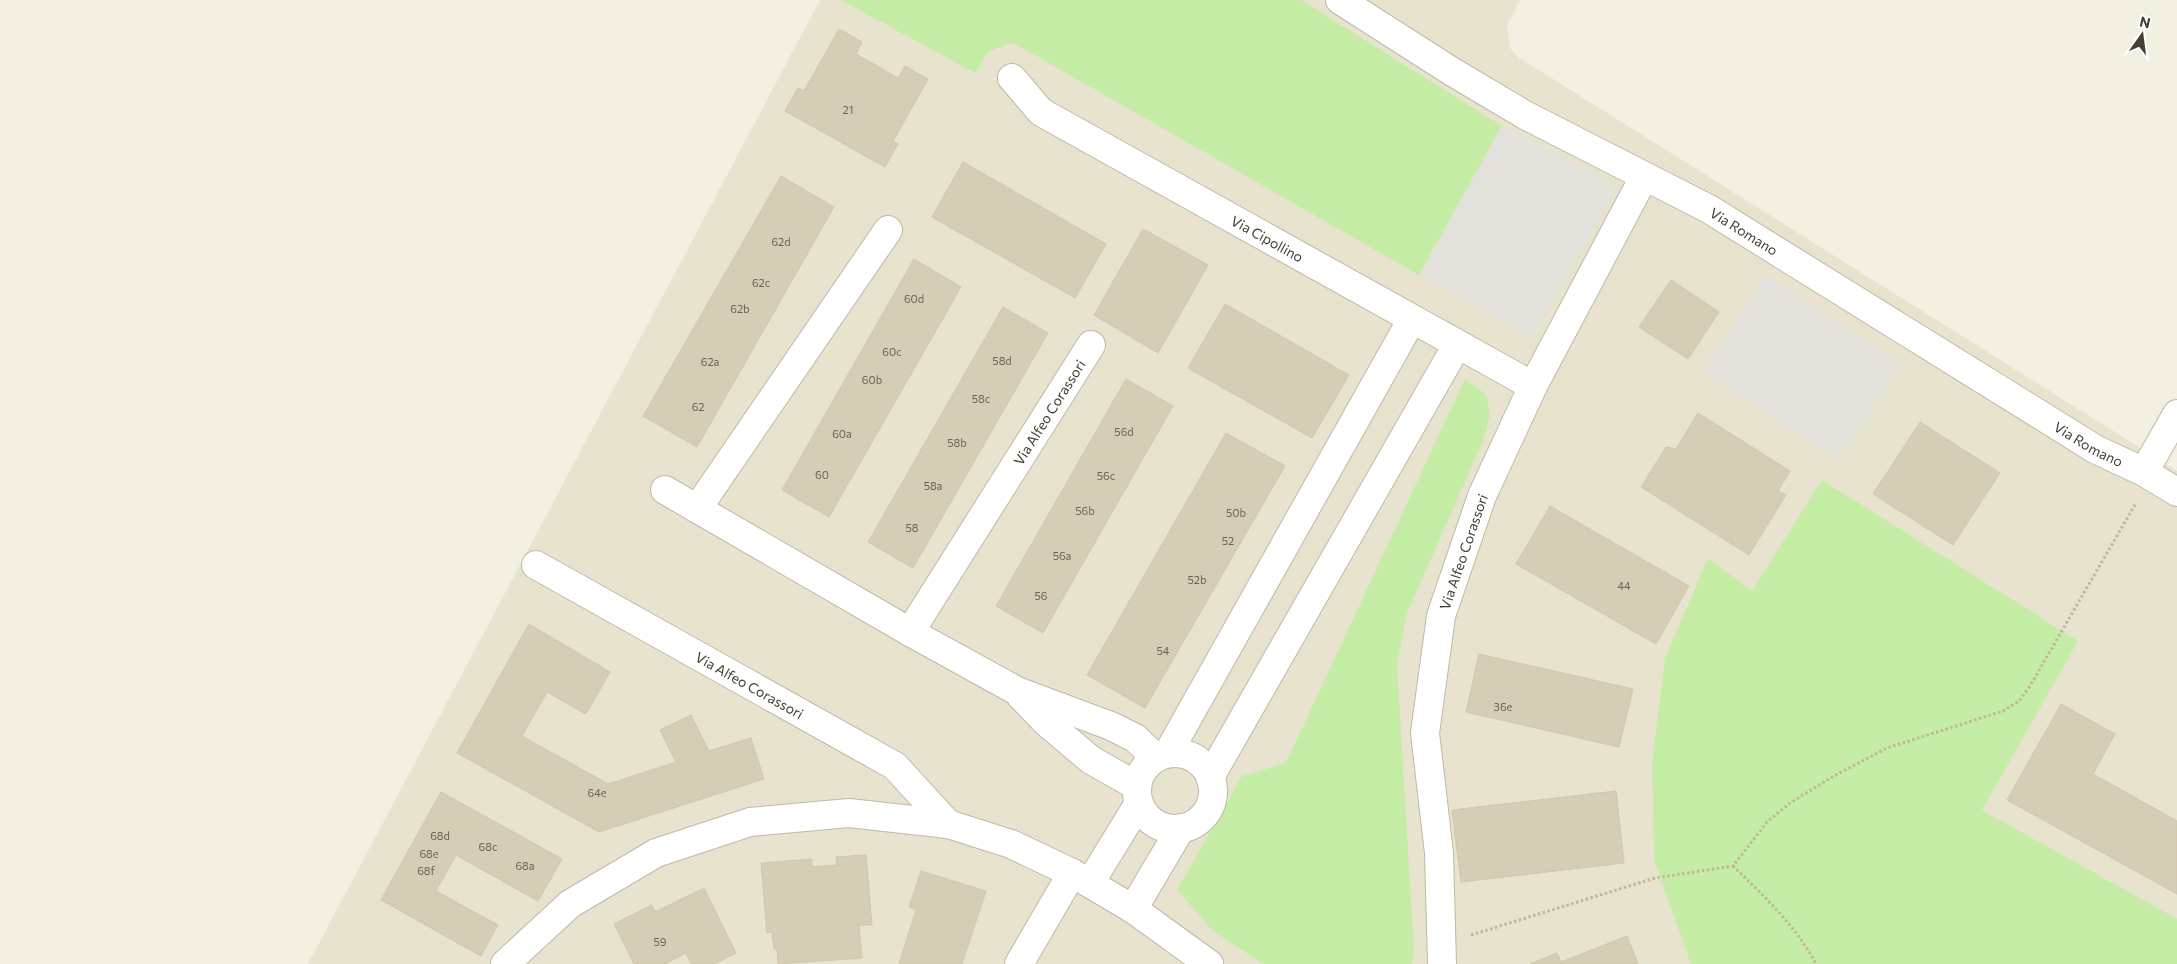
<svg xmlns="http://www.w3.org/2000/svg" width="2177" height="964" font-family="Commissioner,sans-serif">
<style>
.residential{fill:#e8e3cf}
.green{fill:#c5eda6}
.parking{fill:#e3e1db}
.building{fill:#d5cdb6;stroke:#d1c6a9}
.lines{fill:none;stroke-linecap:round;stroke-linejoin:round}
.minor-casing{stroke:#bfb9a4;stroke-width:30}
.path{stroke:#c3b793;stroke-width:3;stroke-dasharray:2.5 2.5;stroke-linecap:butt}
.minor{stroke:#fff;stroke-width:28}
.labels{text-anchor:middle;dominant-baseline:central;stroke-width:4.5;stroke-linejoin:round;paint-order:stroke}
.number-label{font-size:11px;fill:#696353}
.street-label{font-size:14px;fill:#454032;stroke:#fff}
</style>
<rect width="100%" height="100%" fill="#f3f0e2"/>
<path class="residential" d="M820 0H1520L1507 26 1510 48 1518 57 2177 471V964H308Z"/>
<g class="green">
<path d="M841 0H1301L1502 126 1419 275 1014 43 989 51 975 73Z"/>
<path d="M1465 379 1486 394 1490 415 1483 441 1407 613 1397 665 1414 949 1412 964H1263L1213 931 1177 890 1242 776 1286 763Z"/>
<path d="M1822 480 2078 641 1982 810 2177 919V964H1691L1654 860 1652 761 1665 658 1708 558 1752 591Z"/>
</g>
<g class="parking">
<path d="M1502 126 1615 188 1532 337 1419 275Z"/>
<path d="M1766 276 1901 364 1838 460 1703 372Z"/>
</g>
<g class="building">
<path d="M839 29 862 42 856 54 898 78 905 66 928 79 893 141 898 144 885 167 785 111 798 88 804 91Z"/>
<path d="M963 162 1106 244 1075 298 932 217Z"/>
<path d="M781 176 834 207 697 447 643 416Z"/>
<path d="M1143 229 1208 265 1158 353 1094 315Z"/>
<path d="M914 259 961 287 829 517 782 490Z"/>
<path d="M1671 280 1719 312 1688 359 1639 327Z"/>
<path d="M1225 304 1349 375 1312 438 1188 368Z"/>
<path d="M1003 307 1048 333 913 568 868 542Z"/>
<path d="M1126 379 1173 406 1043 633 996 606Z"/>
<path d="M1698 413 1790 471 1778 491 1786 495 1749 555 1641 487 1666 447 1676 449Z"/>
<path d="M1920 422 2000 473 1953 545 1873 494Z"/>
<path d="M1226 433 1285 466 1145 708 1087 675Z"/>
<path d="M1550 506 1689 586 1656 644 1516 564Z"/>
<path d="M529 624 610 672 586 714 547 692 522 736 608 784 676 762 660 730 691 715 709 751 751 738 764 779 599 832 457 753Z"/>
<path d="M1479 654 1633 689 1619 747 1466 712Z"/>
<path d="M2061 704 2115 734 2093 774 2177 821V894L2007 800Z"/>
<path d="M1616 791 1624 863 1461 882 1452 810Z"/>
<path d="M441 792 562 859 538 901 456 855 436 891 498 925 481 956 381 900Z"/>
<path d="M866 855 872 925H859L862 958 778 964 777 949H774L772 932 767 933 761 863 812 859V867L837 865 836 857Z"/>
<path d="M921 871 986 891 962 964H899L916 910 909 907Z"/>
<path d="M704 888 736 953 714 964H691L686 953 665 964H634L614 924 652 905 655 912Z"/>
<path d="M1627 936 1638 964H1530L1557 953 1561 962Z"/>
</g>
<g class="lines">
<g class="minor-casing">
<g id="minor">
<path id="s1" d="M1340 0 1451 71 1525 115 1709 209 2095 449 2144 472 2177 492"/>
<path id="s2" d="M1012 78 1041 112 1533 386"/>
<path d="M2144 472 2177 414"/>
<path d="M665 490 910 632 1017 691 1111 726 1135 738 1156 758"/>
<path d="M697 509 888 230"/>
<path id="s3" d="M536 565 895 766 948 824"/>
<path id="s4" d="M910 632 1091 345"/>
<path d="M1021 696 1046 722 1091 760 1137 786"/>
<path d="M1168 753 1412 319"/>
<circle cx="1175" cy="791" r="38"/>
<path d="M1210 777 1457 345"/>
<path d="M1090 883 1139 803"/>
<path d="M1133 909 1181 828"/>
<path d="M505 964 570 904 656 853 750 822 849 813 948 824 1011 844 1072 873 1133 909 1209 964"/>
<path d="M1019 964 1072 873"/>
<path id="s5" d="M1442 964 1439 853 1425 733 1441 616 1482 496 1533 386 1644 177"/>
</g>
</g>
<g class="path">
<path d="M1733 866C1763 895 1796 926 1816 964"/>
<path d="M1471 935 1655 878 1733 866 1767 822 1790 803 1832 777 1887 748 2003 711 2019 701 2030 686 2136 503"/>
</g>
<use href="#minor" class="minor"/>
</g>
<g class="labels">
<g class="number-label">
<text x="848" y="109">21</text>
<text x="781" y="241">62d</text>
<text x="761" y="282">62c</text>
<text x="914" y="298">60d</text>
<text x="740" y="308">62b</text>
<text x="892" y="351">60c</text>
<text x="1002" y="360">58d</text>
<text x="710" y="361">62a</text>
<text x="872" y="379">60b</text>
<text x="981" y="398">58c</text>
<text x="698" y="406">62</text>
<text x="1124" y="431">56d</text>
<text x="842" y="433">60a</text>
<text x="957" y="442">58b</text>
<text x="822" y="474">60</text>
<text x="1106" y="475">56c</text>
<text x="933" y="485">58a</text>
<text x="1085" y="510">56b</text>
<text x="1236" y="512">50b</text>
<text x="912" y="527">58</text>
<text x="1228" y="540">52</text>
<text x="1062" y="555">56a</text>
<text x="1197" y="579">52b</text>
<text x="1624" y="585">44</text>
<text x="1041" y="595">56</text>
<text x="1163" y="650">54</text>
<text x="1503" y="706">36e</text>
<text x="597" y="792">64e</text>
<text x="440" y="835">68d</text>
<text x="488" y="846">68c</text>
<text x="429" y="853">68e</text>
<text x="525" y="865">68a</text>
<text x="426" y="870">68f</text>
<text x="660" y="941">59</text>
</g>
<g class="street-label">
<text stroke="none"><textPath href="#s1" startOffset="466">Via Romano</textPath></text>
<text stroke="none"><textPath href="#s2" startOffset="304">Via Cipollino</textPath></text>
<text stroke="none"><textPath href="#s4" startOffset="260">Via Alfeo Corassori</textPath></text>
<text stroke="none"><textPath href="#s1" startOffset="871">Via Romano</textPath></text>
<text stroke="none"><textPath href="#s5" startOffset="418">Via Alfeo Corassori</textPath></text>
<text stroke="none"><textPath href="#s3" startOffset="245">Via Alfeo Corassori</textPath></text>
</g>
</g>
<g transform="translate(2142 35) rotate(14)" stroke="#ffffff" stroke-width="4" paint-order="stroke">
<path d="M0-4L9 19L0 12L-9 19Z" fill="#454032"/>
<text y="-8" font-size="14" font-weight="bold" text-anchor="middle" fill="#454032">N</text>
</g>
</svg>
